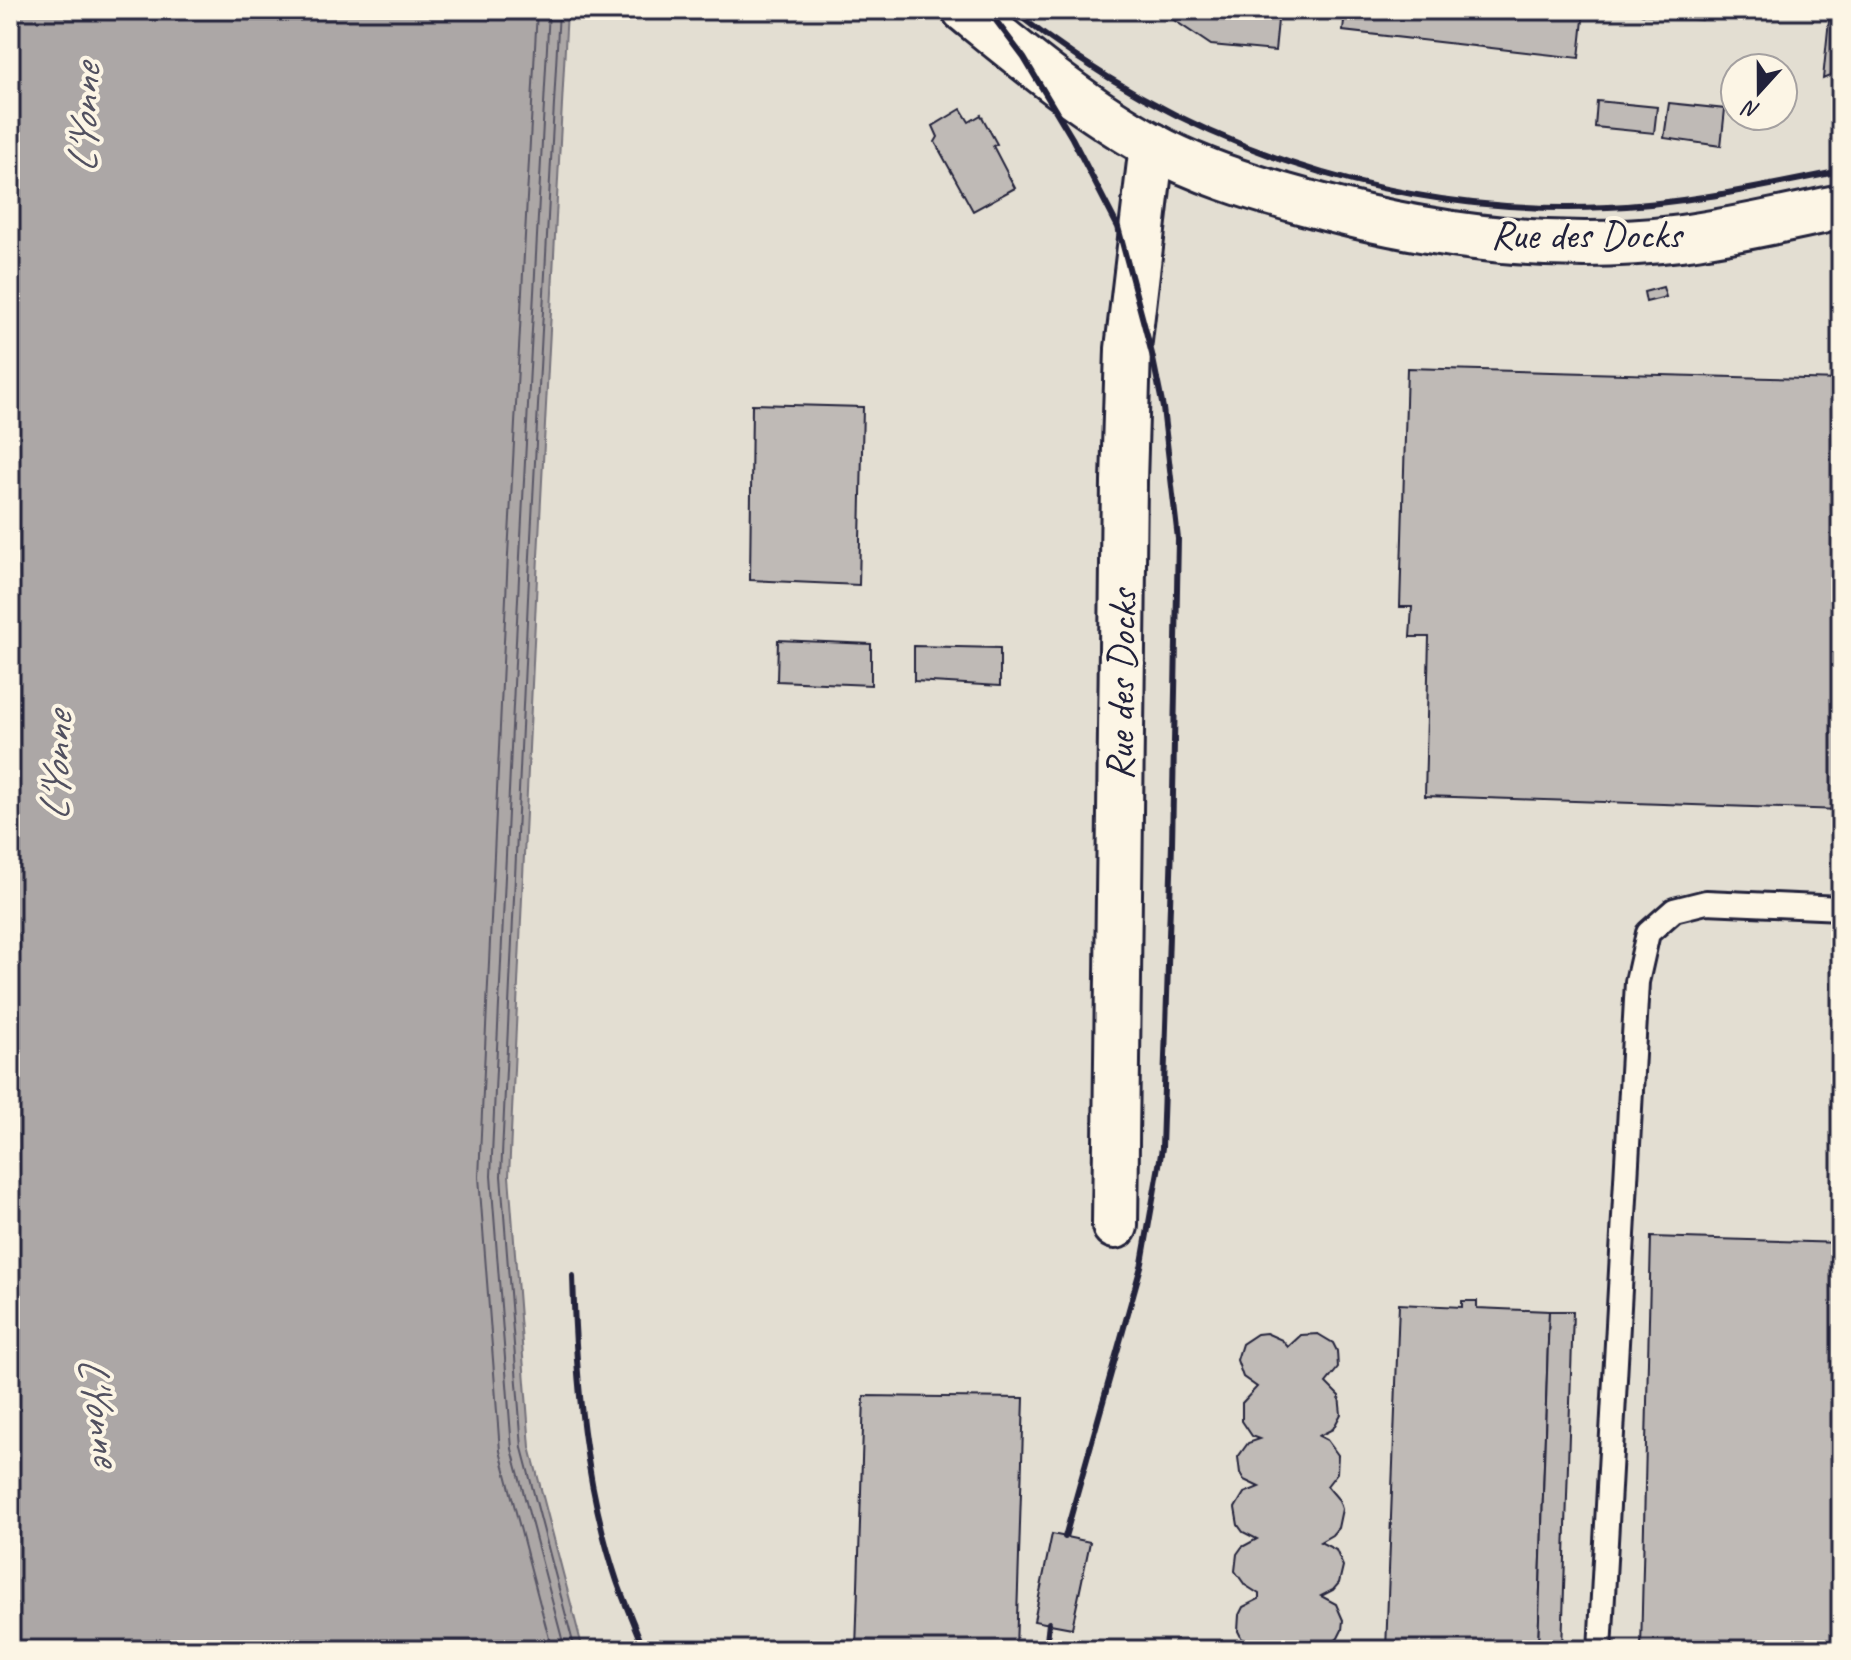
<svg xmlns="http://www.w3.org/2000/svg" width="1851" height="1660" font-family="Caveat,sans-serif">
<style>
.built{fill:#e3ded2;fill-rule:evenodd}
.water{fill:#aca7a6;stroke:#75727b;stroke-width:2}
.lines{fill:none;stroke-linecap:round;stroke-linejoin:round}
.shore{stroke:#595766;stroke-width:2}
.building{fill:#bfbab6;stroke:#22223b;stroke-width:2}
.service-casing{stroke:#22223b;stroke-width:28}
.minor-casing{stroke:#22223b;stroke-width:50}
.service{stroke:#fcf5e5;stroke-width:22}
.minor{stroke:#fcf5e5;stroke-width:44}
.rail{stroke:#22223b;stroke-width:6}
.labels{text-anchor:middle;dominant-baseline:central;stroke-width:8;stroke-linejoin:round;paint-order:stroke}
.street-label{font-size:40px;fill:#22223b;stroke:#fcf5e5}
.water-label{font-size:42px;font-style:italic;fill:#525160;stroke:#fcf5e5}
</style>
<rect width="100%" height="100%" fill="#f3edde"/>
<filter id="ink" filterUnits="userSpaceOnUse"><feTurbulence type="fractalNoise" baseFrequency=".0125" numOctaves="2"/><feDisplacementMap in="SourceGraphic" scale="16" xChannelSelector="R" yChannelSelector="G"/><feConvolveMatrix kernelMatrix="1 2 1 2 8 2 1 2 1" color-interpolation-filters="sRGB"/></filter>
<g filter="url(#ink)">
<path class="built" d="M567 10H1841V1650H583L530 1447 509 1176 538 556ZM1735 68H1783V116H1735Z"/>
<path class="water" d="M10 10H567L538 556 509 1176 530 1447 583 1650H10Z"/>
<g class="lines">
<g class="shore">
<path d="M537 10 508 555 479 1177 500 1451 552 1650"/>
<path d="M549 10 520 556 491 1176 512 1449 565 1650"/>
<path d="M559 10 530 556 501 1176 522 1448 575 1650"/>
</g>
</g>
<g class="building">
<path d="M1159 10H1279L1275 51 1211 45Z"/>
<path d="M1345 10H1584L1579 58 1343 31Z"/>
<path d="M1643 10H1703L1702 20 1642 14Z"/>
<path d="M1830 10H1841V71L1823 79Z"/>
<path d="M1597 101 1657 107 1654 133 1595 127Z"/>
<path d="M1669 103 1725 109 1721 146 1664 138Z"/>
<path d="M961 109 969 122 981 115 997 144 993 146 1015 188 973 211 935 142 938 137 933 126Z"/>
<path d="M1663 287 1666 297 1646 302 1644 292Z"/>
<path d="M1407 368 1841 380V810L1425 796 1429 637H1410L1412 607H1400Z"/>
<path d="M752 404 863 407 859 585 750 580Z"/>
<path d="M778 640 871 644V685L777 681Z"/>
<path d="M914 646 1000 648V686L914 681Z"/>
<path d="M1651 1237 1841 1243V1650H1641Z"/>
<path d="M1462 1301H1477V1308L1549 1311 1538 1650H1386L1399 1304 1462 1307Z"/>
<path d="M1549 1311H1573L1562 1650H1538Z"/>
<path d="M1266 1333 1282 1340 1288 1347 1301 1335 1318 1334 1333 1343 1337 1351 1338 1368 1326 1383 1339 1396 1341 1414 1333 1429 1319 1436 1327 1440 1338 1455 1337 1473 1327 1486 1339 1500 1342 1509 1338 1528 1332 1535 1320 1542 1336 1550 1343 1566 1339 1583 1333 1590 1321 1596 1336 1604 1343 1620 1342 1630 1338 1638 1326 1648 1328 1650H1254L1242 1639 1238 1631 1239 1615 1243 1607 1259 1599V1594L1245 1585 1235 1571 1237 1554 1242 1547 1257 1539 1243 1532 1238 1525 1235 1508 1244 1493 1259 1487 1244 1480 1240 1473 1238 1457 1248 1443 1260 1439 1252 1436 1242 1421V1403L1257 1387 1243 1377 1237 1360 1242 1344 1257 1334Z"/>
<path d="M864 1396 1024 1398 1016 1650H856Z"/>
<path d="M1052 1534 1090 1542 1072 1628 1034 1621Z"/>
<path d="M1223 1642V1650H1197L1196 1643Z"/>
</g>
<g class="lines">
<g class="service-casing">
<path id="service" d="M1600 1650 1637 982 1648 933 1674 910 1706 902 1841 908"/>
</g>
<g class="minor-casing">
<g id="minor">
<path d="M965 10C1024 58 1084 108 1151 145 1198 171 1252 188 1304 202 1425 236 1555 254 1681 238 1734 231 1788 218 1841 207"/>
<path d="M1115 1226 1124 482 1128 349 1152 145"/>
</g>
</g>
<use href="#service" class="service"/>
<use href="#minor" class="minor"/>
<g class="rail">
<path d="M988 10 1024 58 1072 138 1118 227 1152 354 1163 408 1178 539 1172 844 1162 1148 1142 1263 1065 1537"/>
<path d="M1012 10C1184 146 1388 217 1608 207 1686 204 1764 186 1841 171"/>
<path d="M573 1276C576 1379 584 1483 617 1581 625 1604 635 1627 644 1650"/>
<path d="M1046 1650 1049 1623"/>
</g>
</g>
</g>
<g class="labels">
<g class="street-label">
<text x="1586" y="235">Rue des Docks</text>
<text transform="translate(1121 685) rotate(-89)">Rue des Docks</text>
</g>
<g class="water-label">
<text transform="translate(84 119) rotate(-88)">L'Yonne</text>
<text transform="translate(56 767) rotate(-88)">L'Yonne</text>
<text transform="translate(100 1410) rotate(81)">L'Yonne</text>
</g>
</g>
<rect width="1851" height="1660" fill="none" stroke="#fcf5e5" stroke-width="40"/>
<rect x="20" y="20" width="1811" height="1620" fill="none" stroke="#22223b" stroke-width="3" filter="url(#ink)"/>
<g transform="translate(1759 92) rotate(201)"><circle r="38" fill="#fcf5e5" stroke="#a5a1a1" stroke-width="2"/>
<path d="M0-6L14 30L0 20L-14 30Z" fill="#22223b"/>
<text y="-12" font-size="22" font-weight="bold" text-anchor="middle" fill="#22223b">N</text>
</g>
</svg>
